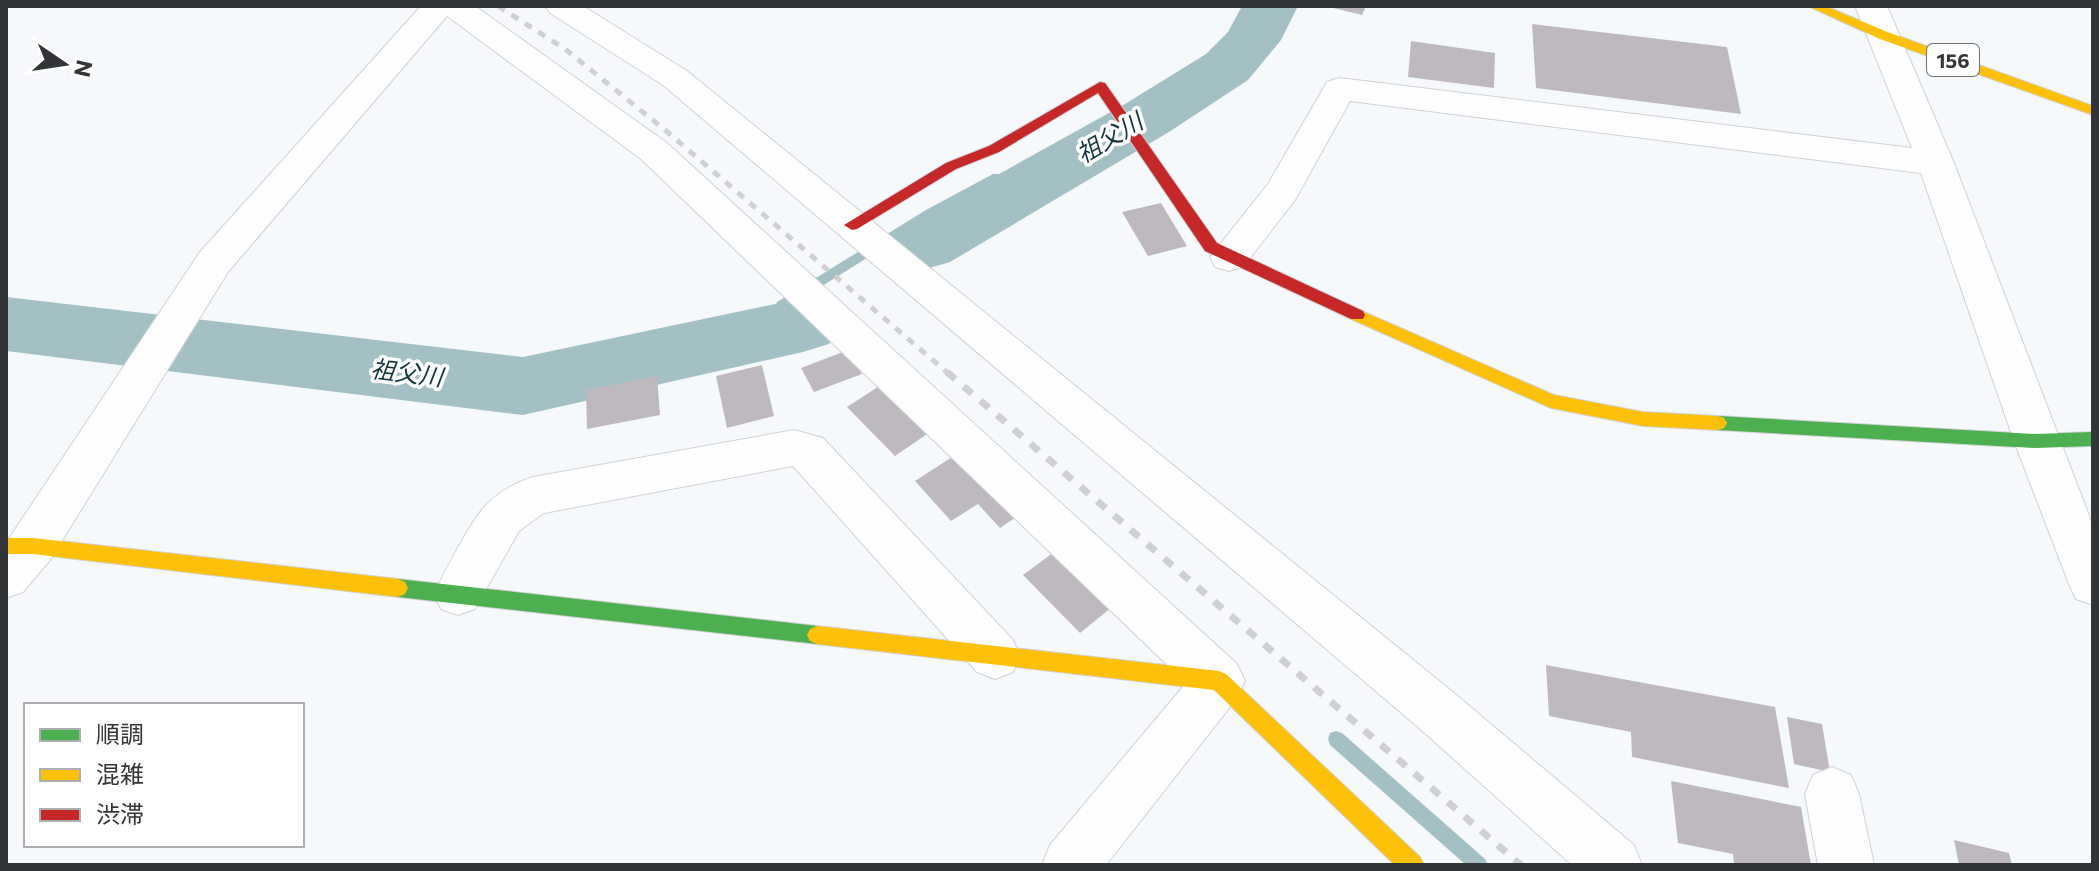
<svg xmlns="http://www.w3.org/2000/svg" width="2099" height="871" font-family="Commissioner,'Noto Sans JP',sans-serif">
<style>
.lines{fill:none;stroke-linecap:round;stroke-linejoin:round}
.stream{fill:#a3c1c5;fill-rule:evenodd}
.river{fill:#a3c1c5;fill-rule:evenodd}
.building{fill:#beb9be}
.street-casing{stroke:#d0d2d6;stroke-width:2}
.fast-casing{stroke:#d0d2d6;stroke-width:2}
.slow-casing{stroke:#d0d2d6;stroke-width:2}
.jam-casing{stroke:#d0d2d6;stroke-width:2}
.street{fill:#fefeff;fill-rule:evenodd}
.fast{fill:#4caf50;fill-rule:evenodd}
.slow{fill:#ffc107;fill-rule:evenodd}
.jam{fill:#c62828;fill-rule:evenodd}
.rail-far1{stroke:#d0d0d2;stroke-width:5;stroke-dasharray:8 8;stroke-linecap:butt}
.rail{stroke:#d0d0d2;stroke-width:7;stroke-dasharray:11 11;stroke-linecap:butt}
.labels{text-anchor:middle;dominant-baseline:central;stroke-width:7;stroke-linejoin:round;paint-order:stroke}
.shield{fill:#fff;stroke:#707274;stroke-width:2}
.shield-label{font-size:20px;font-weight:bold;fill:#323538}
.water-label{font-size:24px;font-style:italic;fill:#0f373c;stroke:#fff}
</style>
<rect width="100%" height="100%" fill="#f6f9fc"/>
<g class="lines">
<g class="stream">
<path d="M993 174H1042L1048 178 1042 182H995L934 216 787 308H777L776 305 777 302 926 210Z"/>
<path d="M1336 731 1342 733 1485 859 1488 865H1466L1330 745 1328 739 1330 733Z"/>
</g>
<g class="river">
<path d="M1242 6H1298L1281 40 1248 80 1169 132 950 262 926 269 902 262 892 245 902 228 1125 104 1206 54 1228 32Z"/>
<path d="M6 297 523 357 803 298 829 306 839 325 829 344 803 352 523 415 6 351Z"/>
</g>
</g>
<g class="building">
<path d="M1325 6H1366L1362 15Z"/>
<path d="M1532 24 1727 47 1741 114 1536 88Z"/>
<path d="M1411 41 1495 53 1494 88 1408 77Z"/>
<path d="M1161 203 1187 246 1148 256 1122 212Z"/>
<path d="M848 350 862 374 814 392 801 368Z"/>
<path d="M762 365 774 416 727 428 716 376Z"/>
<path d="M657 376 660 415 587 429 586 390Z"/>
<path d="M887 381 936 428 895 456 847 407Z"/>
<path d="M966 448 1025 511 1000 528 978 504 951 521 915 481Z"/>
<path d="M1065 544 1122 599 1080 633 1023 575Z"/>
<path d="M1546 665 1775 707 1789 788 1632 757 1631 732 1549 716Z"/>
<path d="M1787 717 1822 724 1830 772 1794 764Z"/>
<path d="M1671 781 1801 807 1811 865H1734L1733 854 1678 843Z"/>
<path d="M1954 840 2009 853 2012 865H1959Z"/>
</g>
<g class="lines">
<g class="street-casing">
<g id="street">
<path d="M421 6H475L667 143 1237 664 1245 681 1237 698 1106 865H1042L1050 845 1186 683 641 159 447 16 228 272 50 560 23 592 6 598V543L200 252Z"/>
<path d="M545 6H583L687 71 1454 693 1634 845 1642 865H1572L1418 727 663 85 550 13Z"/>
<path d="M1855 6H1887L1954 163 2093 526V605L2076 599 2069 584 2014 441 1921 173 1350 101 1295 200 1243 267 1229 271 1215 267 1210 257 1268 184 1327 82 1339 78 1912 148Z"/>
<path d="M794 430 823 438 1013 640 1020 656 1013 672 995 679 977 672 793 466 544 513 519 531 475 609 458 615 441 609 434 594C444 573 473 516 489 502 502 490 517 482 533 477Z"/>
<path d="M1832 767 1851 775 1859 794 1874 865H1818L1805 794 1813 775Z"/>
</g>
</g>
<g class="fast-casing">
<g id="fast">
<path d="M1718 416 2036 434 2093 432V446L2036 448 1718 430 1712 428 1709 423 1712 418Z"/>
<path d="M398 579 817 626 824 629 827 635 824 641 817 644 398 597 391 594 388 588 391 582Z"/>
</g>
</g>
<g class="slow-casing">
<g id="slow">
<path d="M1808 6H1825L1890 33 2093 106V115L1880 39Z"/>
<path d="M1357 309 1554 395 1643 412 1718 416 1724 418 1727 423 1724 428 1718 430 1643 426 1551 408 1351 319 1349 315Z"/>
<path d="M6 538H33L398 579 405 582 408 588 405 594 398 597 33 554H6Z"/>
<path d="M817 626 1219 671 1226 674 1420 857 1424 865H1395L1214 690 817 644 810 641 807 635 810 629Z"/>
</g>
</g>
<g class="jam-casing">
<path id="jam" d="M1100 82 1105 83 1217 243 1363 311 1365 315 1363 319H1351L1205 251 1098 93 999 152 956 169 857 229 852 230 844 225 946 163 989 146Z"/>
</g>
<use href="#street" class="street"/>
<use href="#fast" class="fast"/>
<use href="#slow" class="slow"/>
<use href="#jam" class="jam"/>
<path class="rail-far1" d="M498 6 565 49 665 130 949 374"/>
<path class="rail" d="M947 372 1521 865"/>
</g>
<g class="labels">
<rect class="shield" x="1927" y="44" width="52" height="32" rx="6"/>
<g class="shield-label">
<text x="1953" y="60">156</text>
</g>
<g class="water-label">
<text transform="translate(1109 137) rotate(-31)">祖父川</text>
<text transform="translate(407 372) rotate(7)">祖父川</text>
</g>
</g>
<rect width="2099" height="871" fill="none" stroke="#323538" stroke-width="16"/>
<rect x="24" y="703" width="280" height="144" fill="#ffffff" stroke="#adaeaf" stroke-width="2"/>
<rect x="40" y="729" width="40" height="12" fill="#4caf50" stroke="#adaeaf" stroke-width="2"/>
<text x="96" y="743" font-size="24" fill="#323538">順調</text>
<rect x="40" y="769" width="40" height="12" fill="#ffc107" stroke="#adaeaf" stroke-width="2"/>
<text x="96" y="783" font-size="24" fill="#323538">混雑</text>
<rect x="40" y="809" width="40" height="12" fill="#c62828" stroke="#adaeaf" stroke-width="2"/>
<text x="96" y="823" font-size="24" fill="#323538">渋滞</text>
<g transform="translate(64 64) rotate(103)" stroke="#ffffff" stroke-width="6" paint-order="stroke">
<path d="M0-6L14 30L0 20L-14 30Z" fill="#323538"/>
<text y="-12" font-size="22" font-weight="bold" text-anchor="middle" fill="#323538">N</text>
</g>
</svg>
